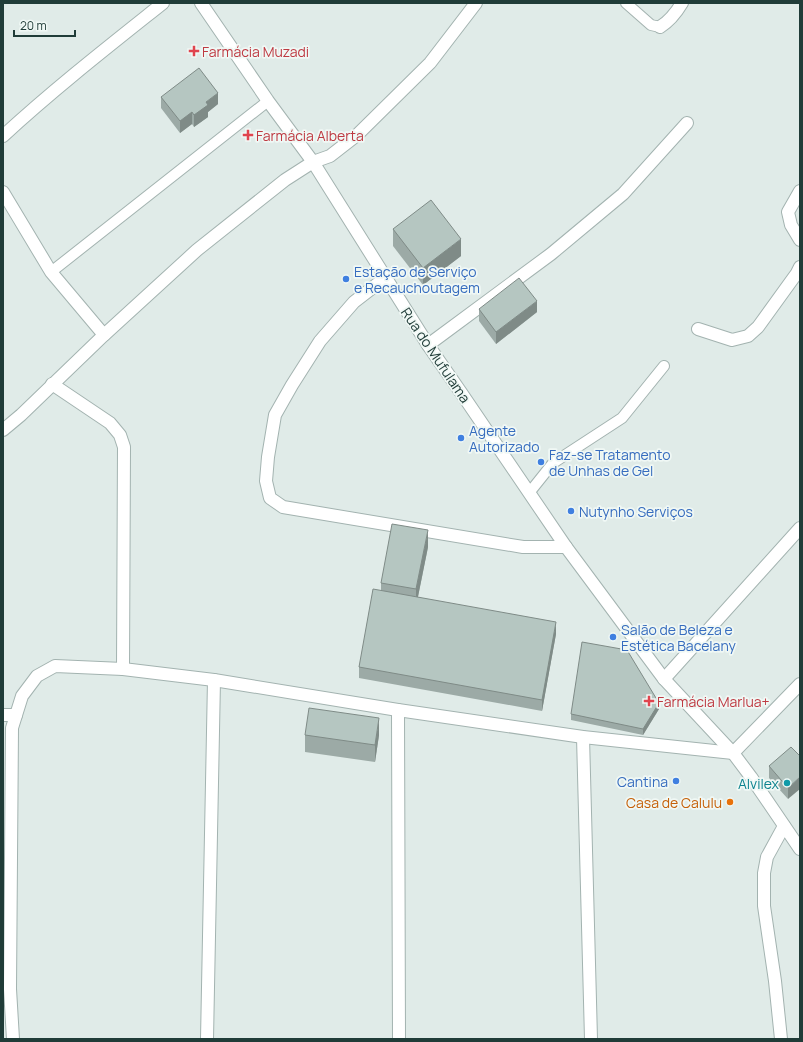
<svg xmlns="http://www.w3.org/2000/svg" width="803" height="1042" font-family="Manrope,sans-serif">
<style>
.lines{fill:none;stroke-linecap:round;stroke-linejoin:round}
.service-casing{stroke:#a3b3b0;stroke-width:12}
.minor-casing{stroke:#a3b3b0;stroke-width:14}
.tertiary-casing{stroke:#a3b3b0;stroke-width:14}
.service{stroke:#fff;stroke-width:10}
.minor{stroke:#fff;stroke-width:12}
.tertiary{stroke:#fff;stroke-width:12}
.wall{fill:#9caaa6}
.shaded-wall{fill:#7f8b87}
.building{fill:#b5c6c1;stroke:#7f8b87}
.health-dot{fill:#e0444e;stroke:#f0f8f5;stroke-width:1.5}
.shop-dot{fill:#3f7fe0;stroke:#f0f8f5;stroke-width:1.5}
.culture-dot{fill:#0f9aa8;stroke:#f0f8f5;stroke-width:1.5}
.food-dot{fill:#e8710a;stroke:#f0f8f5;stroke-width:1.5}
.labels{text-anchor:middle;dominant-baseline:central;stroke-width:3.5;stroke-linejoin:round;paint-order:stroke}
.health-label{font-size:14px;fill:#be3a42;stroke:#f0f8f5;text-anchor:start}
.shop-label{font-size:14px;fill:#366cbe;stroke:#f0f8f5;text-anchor:start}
.street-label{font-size:14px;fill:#203c38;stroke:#f0f8f5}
.culture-label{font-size:14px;fill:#0d838f;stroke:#f0f8f5;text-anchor:end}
.food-label{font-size:14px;fill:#c56008;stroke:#f0f8f5;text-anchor:end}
</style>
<rect width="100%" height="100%" fill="#e0ebe8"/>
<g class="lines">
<g class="service-casing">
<g id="service">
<path d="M626 3 651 25 660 27"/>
<path d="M51 272 268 101"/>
<path d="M529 493 553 463 622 418 664 366"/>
</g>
</g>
<g class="minor-casing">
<g id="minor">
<path d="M660 27C670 21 676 13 682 3"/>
<path d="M3 136C54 89 109 46 163 3"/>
<path d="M800 191 788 212 791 225 800 240"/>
<path d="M3 192 51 272 104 335"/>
<path d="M385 278 354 302 320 341 292 385 275 415 268 457 266 481 270 498 283 507 523 547H566"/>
<path d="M698 329 732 340 748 336 758 327 797 273 800 267"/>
<path d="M428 345 551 254 623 194 687 123"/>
<path d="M52 384 110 423 120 435 124 447 123 669"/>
<path d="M3 430 21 415 104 335 197 250 285 180 313 162 330 156 357 135 430 63 476 3"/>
<path d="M664 679 800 528"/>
<path d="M398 710 399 1039"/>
<path d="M3 715H16"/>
<path d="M583 737 591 1039"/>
<path d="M13 1039 10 989 12 728 22 696 37 676 55 666 123 669 214 680 398 710 583 737 733 753 800 684"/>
<path d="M207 1039 214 680"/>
<path d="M781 1039 775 981 764 906V873L767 857 784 826"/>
</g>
</g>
<g class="tertiary-casing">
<path id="tertiary" d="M201 3 268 101 313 162 428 345 462 394 566 547 664 679 733 753 751 777 800 849"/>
</g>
<use href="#service" class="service"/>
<use href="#minor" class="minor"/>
<use href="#tertiary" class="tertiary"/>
</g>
<g class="wall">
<path d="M161 97 218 104 208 112V117L194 127 192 124 180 133 161 108Z"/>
<path d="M393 229 461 256 423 285 393 246Z"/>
<path d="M479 309 537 312 496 344 479 321Z"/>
<path d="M428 547 418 597 556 634 542 711 359 678V667L381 591V583Z"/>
<path d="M659 709 643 735 571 720V714Z"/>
<path d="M305 735H379L375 762 305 752Z"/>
<path d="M800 756 788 799 769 778V766Z"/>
</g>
<g class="shaded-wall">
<path d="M218 93V104L208 112V117L194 127V115L206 102Z"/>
<path d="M192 112V124L180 133V121Z"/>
<path d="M461 239V256L423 285V268Z"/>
<path d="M537 301V312L496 344V332Z"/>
<path d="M428 530V547L416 606V589Z"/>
<path d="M556 622V634L542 711V700Z"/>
<path d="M659 703V709L643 735V729Z"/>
<path d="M379 718V735L375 762V745Z"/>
<path d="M800 777V789L788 799V788Z"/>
</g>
<g class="building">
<path d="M199 68 218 93 206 102 208 105 194 115 192 112 180 121 161 97Z"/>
<path d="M431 200 461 239 423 268 393 229Z"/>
<path d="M519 278 537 301 496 332 479 309Z"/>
<path d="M392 524 428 530 416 589 381 583Z"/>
<path d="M373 589 556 622 542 700 359 667Z"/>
<path d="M582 642 627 650 659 703 643 729 571 714Z"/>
<path d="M309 708 379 718 375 745 305 735Z"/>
<path d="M791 747 800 756V777L788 788 769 766Z"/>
</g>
<g class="health-dot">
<path d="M192 45h4v4h4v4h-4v4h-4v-4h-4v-4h4z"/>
<path d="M246 129h4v4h4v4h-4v4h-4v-4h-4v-4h4z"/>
<path d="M647 695h4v4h4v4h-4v4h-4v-4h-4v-4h4z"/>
</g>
<g class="shop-dot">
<circle cx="346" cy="279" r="4"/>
<circle cx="461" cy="438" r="4"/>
<circle cx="541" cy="462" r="4"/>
<circle cx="571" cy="511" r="4"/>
<circle cx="613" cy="637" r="4"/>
<circle cx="676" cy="781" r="4"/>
</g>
<circle class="culture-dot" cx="787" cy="783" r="4"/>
<circle class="food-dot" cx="730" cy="802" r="4"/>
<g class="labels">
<g class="health-label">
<text x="202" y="51">Farmácia Muzadi</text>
<text x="256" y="135">Farmácia Alberta</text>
<text x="657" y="701">Farmácia Marlua+</text>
</g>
<g class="shop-label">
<text x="354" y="271">Estação de Serviço<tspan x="354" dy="16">e Recauchoutagem</tspan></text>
<text x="469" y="430">Agente<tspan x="469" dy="16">Autorizado</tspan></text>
<text x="549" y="454">Faz-se Tratamento<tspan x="549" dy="16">de Unhas de Gel</tspan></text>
<text x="579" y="511">Nutynho Serviços</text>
<text x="621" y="629">Salão de Beleza e<tspan x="621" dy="16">Estética Bacelany</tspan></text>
<text x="668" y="781" text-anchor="end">Cantina</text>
</g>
<g class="street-label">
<text transform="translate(436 355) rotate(56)">Rua do Mufulama</text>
</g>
<g class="culture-label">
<text x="779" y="783">Alvilex</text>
</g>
<g class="food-label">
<text x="722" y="802">Casa de Calulu</text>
</g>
</g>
<rect width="803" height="1042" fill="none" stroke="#203c38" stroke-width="8"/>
<path d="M14 30v6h61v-6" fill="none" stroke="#203c38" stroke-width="2"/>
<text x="20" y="30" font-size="12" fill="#203c38" stroke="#f0f8f5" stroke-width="3" paint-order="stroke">20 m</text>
</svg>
